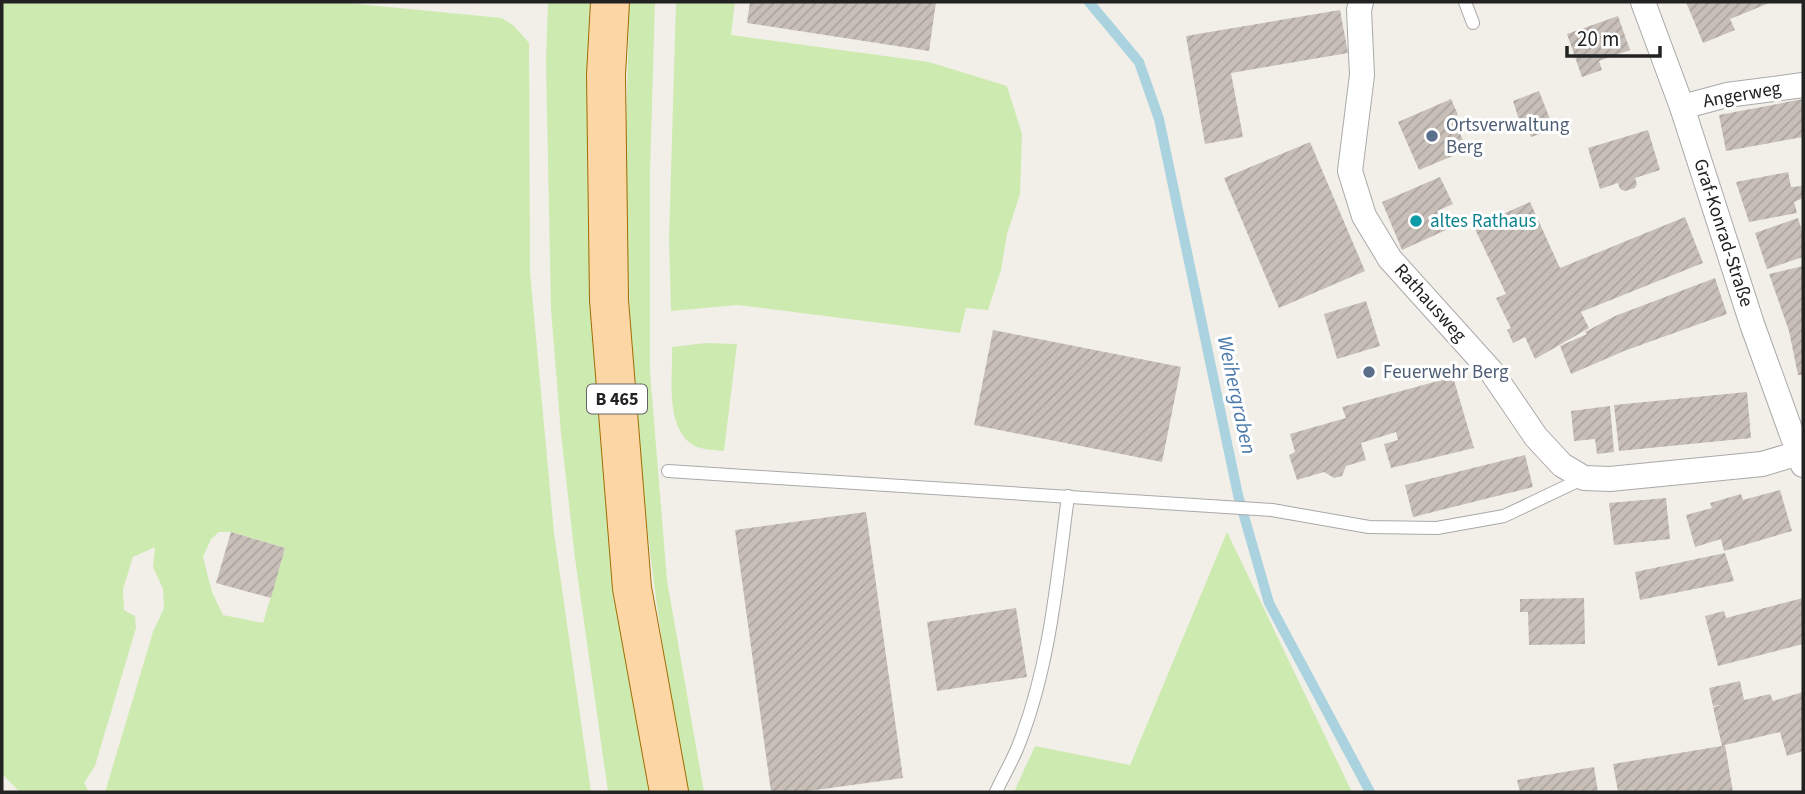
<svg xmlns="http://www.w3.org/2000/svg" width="1805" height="794" font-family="'Source Sans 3',sans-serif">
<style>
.grass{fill:#cdebb0;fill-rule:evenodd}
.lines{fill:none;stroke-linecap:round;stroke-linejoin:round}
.stream{stroke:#aad3df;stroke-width:10}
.building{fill:url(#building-hatch)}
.lane-casing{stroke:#a9a9a9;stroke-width:14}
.street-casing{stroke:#a9a9a9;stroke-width:26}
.primary-casing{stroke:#a06b00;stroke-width:40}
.lane{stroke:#fff;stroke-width:12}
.street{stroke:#fff;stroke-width:24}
.primary{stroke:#fcd6a4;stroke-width:38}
.service-dot{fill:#5c6f8a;stroke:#fff;stroke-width:2.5}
.culture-dot{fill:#0f9aa8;stroke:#fff;stroke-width:2.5}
.labels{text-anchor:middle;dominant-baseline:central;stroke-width:6;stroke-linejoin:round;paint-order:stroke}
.shield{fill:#fff;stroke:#646464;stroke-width:2}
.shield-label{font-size:18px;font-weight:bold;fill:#222}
.street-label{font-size:19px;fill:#222;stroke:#fff}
.service-label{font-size:19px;fill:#4e5e75;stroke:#fff;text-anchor:start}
.culture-label{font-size:19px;fill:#0d838f;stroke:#fff;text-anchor:start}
.water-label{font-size:21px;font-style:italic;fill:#4a7aab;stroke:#fff}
</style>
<defs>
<pattern id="building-hatch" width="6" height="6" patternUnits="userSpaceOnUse" patternTransform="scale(1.75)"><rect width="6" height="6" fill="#c7bfb8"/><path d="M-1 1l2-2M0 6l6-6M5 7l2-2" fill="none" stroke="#aba49e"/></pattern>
</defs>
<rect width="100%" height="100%" fill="#f2efe9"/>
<g class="grass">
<path d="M2 2H337L502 18 514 26 529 43 530 272 554 533 591 792H105L153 632 164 608 163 589 153 567 155 547 133 557 123 589 124 610 135 616 136 628 95 766 84 783 89 792H20L2 774ZM219 532H231L285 548 263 623 223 615 212 592 203 557 211 539Z"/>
<path d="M548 2H590C579 266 601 532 649 792H608L575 558 561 434 551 309 546 62Z"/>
<path d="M629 2H655L650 172V372L667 580 704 792H688C652 609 632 422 627 235 624 157 628 79 629 2Z"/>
<path d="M676 2H735L731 35 929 62 1007 86 1022 134 1020 194 1007 234 1001 270 988 310 966 308 960 333 738 305 671 311 669 239Z"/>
<path d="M706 343 737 344 724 451C716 450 705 450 697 447 664 432 673 378 672 347Z"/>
<path d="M1227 532 1352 792H1014L1035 746 1130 765Z"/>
</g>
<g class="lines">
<path class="stream" d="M1089 2 1139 62 1159 119 1238 495 1269 603 1370 792"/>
</g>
<g class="building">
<path d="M750 2H936L929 51 747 23Z"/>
<path d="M1686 2H1772L1730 19 1735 30 1703 43Z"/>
<path d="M1340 10 1348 53 1231 73 1243 137 1205 144 1186 36Z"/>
<path d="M1618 16 1630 50 1599 61 1602 70 1582 77 1567 34Z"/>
<path d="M1539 91 1550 119 1544 121 1548 131 1531 137 1527 127 1522 129 1513 101Z"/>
<path d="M1451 99 1458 115 1453 117 1467 150 1419 170 1398 122Z"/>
<path d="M1803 99V137L1726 151 1719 115Z"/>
<path d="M1648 130 1660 170 1635 178 1637 184 1635 188 1625 191 1620 189 1618 183 1600 189 1588 148Z"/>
<path d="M1310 142 1365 271 1279 308 1224 178Z"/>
<path d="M1788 172 1791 187 1803 186V198L1794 202 1797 213 1749 222 1736 182Z"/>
<path d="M1440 177 1453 204 1437 211 1446 230 1402 250 1382 202Z"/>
<path d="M1530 202 1560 268 1685 217 1703 263 1581 312 1589 328 1535 359 1525 337 1513 343 1507 330 1511 328 1496 298 1506 294 1474 227Z"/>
<path d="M1798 218 1803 234V257L1767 269 1755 233Z"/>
<path d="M1803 266V375H1798L1789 331 1769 274Z"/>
<path d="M1715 278 1727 314 1624 351 1571 374 1560 346 1587 334 1585 332 1615 316Z"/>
<path d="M1366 301 1380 346 1337 359 1324 314Z"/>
<path d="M993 330 1181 367 1162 462 974 425Z"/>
<path d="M1453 377 1474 448 1391 468 1384 444 1398 440 1396 432 1361 443 1366 460 1346 466 1342 476 1334 478 1324 472 1297 480 1289 455 1295 452 1290 434 1346 418 1342 407Z"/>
<path d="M1747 392 1751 438 1619 451 1614 405Z"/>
<path d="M1610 406 1614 452 1597 454 1595 439 1574 441 1571 411Z"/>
<path d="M1525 455 1533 487 1413 517 1405 485Z"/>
<path d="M1780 490 1792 531 1724 551 1721 539 1695 547 1686 515 1712 508 1710 503 1741 494 1743 500Z"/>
<path d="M1666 498 1670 539 1614 545 1609 503Z"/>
<path d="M866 512 903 778 801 792H771L735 530Z"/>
<path d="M231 532 285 548 271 598 216 583Z"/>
<path d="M1725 553 1734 581 1640 600 1635 572Z"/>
<path d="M1584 598 1585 644 1529 645 1528 612H1520V599Z"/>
<path d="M1803 598V644L1718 666 1705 616 1724 611 1726 618Z"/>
<path d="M1016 608 1027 677 937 691 927 622Z"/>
<path d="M1740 681 1744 700 1770 694 1773 701 1803 692V751L1787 756 1780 732 1725 745 1733 792H1618L1613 764 1722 746 1713 707 1722 705 1713 706 1709 688Z"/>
<path d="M1594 767 1598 792H1520L1517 780Z"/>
</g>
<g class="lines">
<g class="lane-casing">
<g id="lane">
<path d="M1465 2 1473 23"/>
<path d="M668 471 1272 510 1369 527 1437 528 1504 516 1584 478"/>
<path d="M996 792C1003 776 1013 760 1019 744 1050 665 1057 580 1068 496"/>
</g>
</g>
<g class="street-casing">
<g id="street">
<path d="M1361 2 1359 10 1362 75 1350 171 1364 216 1390 259 1491 371 1536 437 1562 465 1584 478 1610 479 1762 464 1799 453"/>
<path d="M1643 2 1682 107 1752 324 1803 465"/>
<path d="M1682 107 1727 95 1803 85"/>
</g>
</g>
<g class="primary-casing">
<path id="primary" d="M610 2 606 75 609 300 632 588 669 792"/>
</g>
<use href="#lane" class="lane"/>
<use href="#street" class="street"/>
<use href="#primary" class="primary"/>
</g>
<g class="service-dot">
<circle cx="1432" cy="136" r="7"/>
<circle cx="1369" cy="372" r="7"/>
</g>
<circle class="culture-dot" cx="1416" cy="221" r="7"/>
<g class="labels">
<rect class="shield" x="587" y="384.5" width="60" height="29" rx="5"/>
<g class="shield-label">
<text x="617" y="399">B 465</text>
</g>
<g class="street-label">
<text transform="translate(1742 95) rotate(-10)">Angerweg</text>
<text transform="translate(1723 233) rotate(72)">Graf-Konrad-Straße</text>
<text transform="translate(1430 303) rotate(48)">Rathausweg</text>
</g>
<g class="service-label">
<text x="1446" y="125">Ortsverwaltung<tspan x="1446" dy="22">Berg</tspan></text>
<text x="1383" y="372">Feuerwehr Berg</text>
</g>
<g class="culture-label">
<text x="1430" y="221">altes Rathaus</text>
</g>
<g class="water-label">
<text transform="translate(1237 395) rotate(78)">Weihergraben</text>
</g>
</g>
<rect width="1805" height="794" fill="none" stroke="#222222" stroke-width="7"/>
<path d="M1567 46v10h93v-10" fill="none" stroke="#222222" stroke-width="3.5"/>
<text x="1577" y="46" font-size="21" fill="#222222" stroke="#ffffff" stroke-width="5" paint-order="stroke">20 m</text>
</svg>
